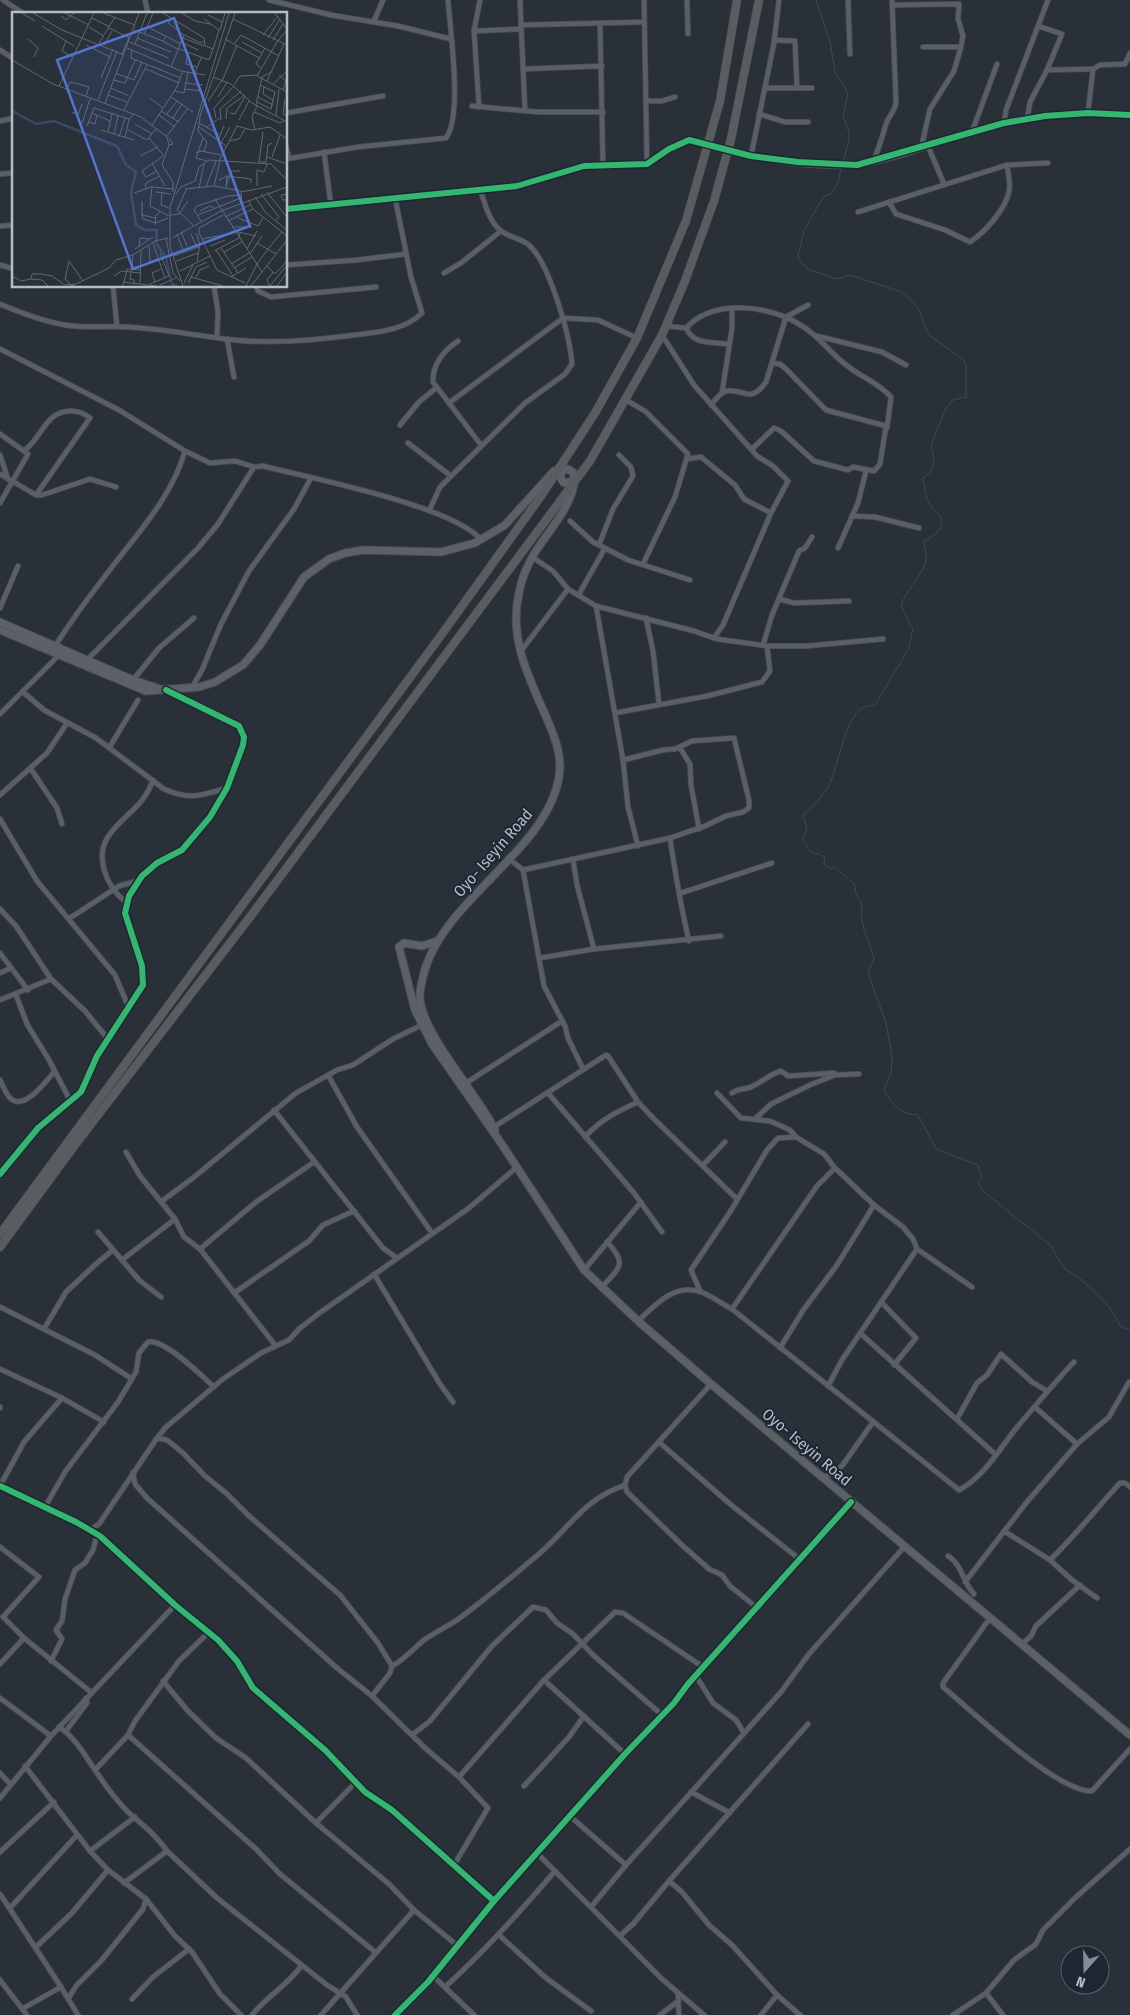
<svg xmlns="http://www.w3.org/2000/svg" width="1130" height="2015" font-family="'Fira Sans Condensed',sans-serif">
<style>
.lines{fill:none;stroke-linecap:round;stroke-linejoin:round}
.stream{stroke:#384963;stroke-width:1}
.street-tunnel{stroke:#3f454e;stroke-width:4.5;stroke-dasharray:4.5 2;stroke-linecap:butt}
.street-casing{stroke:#484c53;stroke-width:6}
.secondary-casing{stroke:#484c53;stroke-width:8}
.primary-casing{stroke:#484c55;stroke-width:9}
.highway-casing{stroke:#474c53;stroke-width:9}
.street{stroke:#5a5e66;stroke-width:4.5}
.secondary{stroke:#595d64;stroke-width:6}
.primary{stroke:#5c6168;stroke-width:7}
.highway{stroke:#5a5d60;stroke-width:8}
.cycleway-casing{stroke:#1d2633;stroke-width:9}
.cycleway{stroke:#33b770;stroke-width:6}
.labels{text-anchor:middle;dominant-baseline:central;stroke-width:4;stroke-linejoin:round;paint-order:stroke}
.street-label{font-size:16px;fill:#b4bcc9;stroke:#1d2633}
.inset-river{fill:none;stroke:#384963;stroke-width:2.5}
.inset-road{fill:none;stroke:#616872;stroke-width:1}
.view{fill:#5274d3;fill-opacity:0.15;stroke:#5274d3;stroke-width:2.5}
.inset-edge{fill:none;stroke:#b4bcc9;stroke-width:2.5}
</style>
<rect width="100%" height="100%" fill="#2a3038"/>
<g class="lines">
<g class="stream">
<path d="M816 0 830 41 835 72 848 93 843 116 849 132V142L842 164"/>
<path d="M841 168 838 183 831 194 825 196 819 204 804 231 798 256 801 263 810 270 836 279 850 275 902 292 917 306 929 335 964 360 966 367V397L953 400 945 410 931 445 934 459 931 471 922 479C926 487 924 495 929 503 934 511 942 514 942 525L936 534 924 541C924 548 927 554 926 561 921 577 907 589 901 605L910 625 913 628 909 647 902 660 875 705C872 706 867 706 864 707 842 718 839 773 825 792 819 800 810 808 803 815L807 829 803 839C808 846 808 856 819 854L825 858 824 863 830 869 835 867 856 886 855 891 862 905 861 915 864 930 874 958 868 973 886 1023 892 1056 891 1074 884 1089C887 1098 900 1113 910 1114 913 1115 916 1114 918 1115L936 1149 978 1165 982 1177 978 1182 984 1192 1050 1245 1064 1268 1082 1280 1110 1308 1121 1327 1130 1330"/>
</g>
<path class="street-tunnel" d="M700 141 737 152"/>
<g class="street-casing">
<g id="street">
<path d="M3 0 24 14"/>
<path d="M145 0 148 14"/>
<path d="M269 0 331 15 398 26 451 39"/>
<path d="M520 0 525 111"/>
<path d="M644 0 647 164"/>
<path d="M687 0 688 34"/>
<path d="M848 0 850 54"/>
<path d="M893 5 959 4 958 19 963 36 961 47 954 71 930 109 921 149"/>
<path d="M374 21 383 0"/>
<path d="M600 24 603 166"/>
<path d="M521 25 644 22"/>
<path d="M474 31 521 29"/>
<path d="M774 40 795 41 797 88"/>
<path d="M923 47H961"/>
<path d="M0 50 14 59"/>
<path d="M523 69 602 66"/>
<path d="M1047 70 1093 69"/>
<path d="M766 86V88H812"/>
<path d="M647 101H662L675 97"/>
<path d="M472 106 538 112H603"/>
<path d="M479 107 474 31 480 0"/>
<path d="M286 113 383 96"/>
<path d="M1088 113 1093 69 1100 65 1125 64 1130 53"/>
<path d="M759 114 785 122H808"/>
<path d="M1027 120 1030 102 1047 70 1062 34 1038 26"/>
<path d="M0 121 14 118"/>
<path d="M1004 123 1006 110 1048 0"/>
<path d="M972 132 997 64"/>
<path d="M286 146 289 158"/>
<path d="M928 146 944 184"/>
<path d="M324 152 331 206"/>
<path d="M737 152C770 162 824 169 858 165 897 160 934 143 972 132 1022 117 1078 109 1130 115"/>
<path d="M751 156 774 43 779 0"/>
<path d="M286 159 358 147 446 138C463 115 450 30 448 0"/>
<path d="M873 162C879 149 882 137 886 124 889 115 895 112 896 102L892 0"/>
<path d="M0 174 14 173"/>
<path d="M889 202 896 214 945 230 970 242C985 232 1005 210 1009 192 1011 183 1008 173 1007 165"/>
<path d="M286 209 517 186 584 166 647 164 682 142 689 140 700 141"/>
<path d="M858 212 1007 165 1048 163"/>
<path d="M0 226 14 225"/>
<path d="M0 265 14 269"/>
<path d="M286 265 357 260 406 254"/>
<path d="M444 273 461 263 501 231"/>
<path d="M113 286 117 327"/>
<path d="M214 286 218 312 217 337"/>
<path d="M256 286 258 291 271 297 376 287"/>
<path d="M0 304C21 313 42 321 65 325 87 329 107 325 129 327 164 329 199 336 234 340 275 344 315 340 355 335 379 332 405 330 422 313L411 277 395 198"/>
<path d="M666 326 686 328C714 298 770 305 802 326 819 336 829 352 845 364 860 377 878 382 891 397L887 428"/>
<path d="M686 328C693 345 712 342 729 344"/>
<path d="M662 335 694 385 757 456 773 466 788 481 771 513 723 625 714 638"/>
<path d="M817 336 882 352 906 365"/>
<path d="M227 339 234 377"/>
<path d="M458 341C444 350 432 365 433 382L481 445"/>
<path d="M0 349 119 410 185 451C172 497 137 534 109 571 90 595 72 620 55 646"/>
<path d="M722 393 732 328V309"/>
<path d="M626 400 645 411 688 454 675 497 643 564"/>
<path d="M449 403 563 318 598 320 637 338"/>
<path d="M711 405C715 400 720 393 726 391 745 388 749 405 766 382L786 317 808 305"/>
<path d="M400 425 419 402 436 388"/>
<path d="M0 434 28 454 0 503"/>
<path d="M408 443 451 476"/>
<path d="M752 449 774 428 781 431 814 461 848 470 853 467 874 471 880 464 886 426 826 410 786 369 780 364 772 363"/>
<path d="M25 450C43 436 46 410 72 411 80 412 84 413 90 418L36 495"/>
<path d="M185 451 210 463 235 461 254 467 263 466C310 478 454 506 481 540"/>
<path d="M0 455 8 479"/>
<path d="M687 459 701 457 735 485 744 499 771 513"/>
<path d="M0 474 36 495H42L90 479 116 487"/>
<path d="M429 511 440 487 525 403 565 374 572 364C570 336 550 265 530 246 524 240 514 238 506 234 489 225 486 206 480 189"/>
<path d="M852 516 875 517 919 528"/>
<path d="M570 521 593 542 628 560 690 580"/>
<path d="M599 545 613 509 633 476 631 467 619 455"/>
<path d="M838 548 858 503 866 471"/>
<path d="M532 557 553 571 568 589 596 606 694 631 717 639 767 646H807L883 639"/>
<path d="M579 594 605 548"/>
<path d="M779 599 794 603 849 601"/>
<path d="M596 606 623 760 628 807 638 846"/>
<path d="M0 608 18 566"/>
<path d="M646 618 653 651 659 704"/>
<path d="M763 645 772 615 799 551 805 548 812 537"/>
<path d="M521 651 568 589"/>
<path d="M87 660 198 548 218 524 254 467"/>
<path d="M133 680 159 648 194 618"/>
<path d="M191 689 202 670 221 624 249 571 294 509 311 478"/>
<path d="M23 692 44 710 96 738 164 789C191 801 201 795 227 788"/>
<path d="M615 713 707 696 762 682 770 671 767 646"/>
<path d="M0 714 59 655"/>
<path d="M109 748 138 700"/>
<path d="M680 748 690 764 691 785 699 829"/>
<path d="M31 769 57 808 62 824"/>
<path d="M0 795 47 753 67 723"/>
<path d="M0 819 37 881 115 975 128 1006"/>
<path d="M670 838C675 872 681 907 689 941"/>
<path d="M508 858 523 870 670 838 705 826 726 816 743 812 749 808V800L734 738 692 741 675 749 663 750 623 760"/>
<path d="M573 859 577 885 594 949"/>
<path d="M523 870 544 986 565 1026 568 1038 583 1069"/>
<path d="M681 893 772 863"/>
<path d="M126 902C107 888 93 856 110 834 125 814 144 806 153 780"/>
<path d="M0 909 16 926 51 979 85 1011 108 1039"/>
<path d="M70 918 119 886 137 881"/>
<path d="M0 953 28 990"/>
<path d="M540 958 594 949 721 936"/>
<path d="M0 973 11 968"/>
<path d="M16 995 27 1024 49 1060 71 1102"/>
<path d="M0 1000 51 979"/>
<path d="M328 1075 357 1127 432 1233"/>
<path d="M0 1080C3 1086 6 1094 10 1098 24 1112 46 1081 54 1072"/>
<path d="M466 1083 559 1023"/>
<path d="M548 1093 634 1193 662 1232"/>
<path d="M717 1093 741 1118 770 1121 790 1130 796 1137 824 1154 835 1168 874 1205 903 1227 913 1239 917 1249 972 1287"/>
<path d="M732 1093C739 1088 741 1090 748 1088 759 1085 769 1074 781 1071L788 1076 834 1073"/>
<path d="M274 1110 383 1248 397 1258"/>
<path d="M755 1119 771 1104 810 1085 835 1075 859 1074"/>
<path d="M494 1127 606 1055 608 1056 638 1102 654 1119 737 1199"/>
<path d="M585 1137C600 1120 618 1111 638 1102"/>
<path d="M126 1152 140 1176 175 1219 184 1237 200 1249 275 1345"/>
<path d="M703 1165 725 1142"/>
<path d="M162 1201 193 1178 296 1093 337 1070 353 1065 393 1039 422 1025"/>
<path d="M98 1232 139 1280 161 1297"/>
<path d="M200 1249 256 1202 314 1162"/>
<path d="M122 1260 175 1219"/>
<path d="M584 1270 641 1202"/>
<path d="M374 1274 440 1384 453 1402"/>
<path d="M601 1288C620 1267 628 1264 607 1242"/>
<path d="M700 1291 691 1270 730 1212 767 1150 778 1138 796 1137"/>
<path d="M234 1293 309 1241 323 1225 354 1211"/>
<path d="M881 1302 916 1338 894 1365"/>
<path d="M0 1307 95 1355 132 1379"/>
<path d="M732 1309 817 1186 835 1168"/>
<path d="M638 1321C654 1306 675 1282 701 1292 712 1296 722 1304 732 1309L959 1490C985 1476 1000 1448 1018 1426 1037 1404 1054 1383 1074 1362"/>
<path d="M44 1329 66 1292 97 1263 113 1250"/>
<path d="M860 1333 995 1454"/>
<path d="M780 1348 804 1309 837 1265 874 1205"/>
<path d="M0 1369 62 1398 104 1422"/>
<path d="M711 1384 627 1477 625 1485 627 1492 683 1546 709 1569 722 1575 730 1586 756 1607"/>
<path d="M828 1386 842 1360 917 1249"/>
<path d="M0 1408V1407"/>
<path d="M1036 1408 1077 1444"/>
<path d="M957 1419 977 1383 987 1375 1001 1354 1032 1382 1047 1391"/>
<path d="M157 1438 167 1440 183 1453 205 1476 226 1493 248 1515 340 1595 378 1643 392 1666"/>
<path d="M660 1443 730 1504 798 1558"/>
<path d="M133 1472 135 1484 147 1498 337 1668 372 1696 425 1748 459 1777 488 1808 454 1865"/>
<path d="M824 1478 842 1466 873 1422"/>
<path d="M0 1486 76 1522 100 1536 175 1605 218 1640 237 1661 253 1688 325 1750 365 1792 392 1810 494 1901"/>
<path d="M0 1486 24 1442 62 1398"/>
<path d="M45 1507 65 1472 118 1402 136 1372 139 1353 148 1342C164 1338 202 1376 214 1387"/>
<path d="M90 1530 99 1524 157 1438 166 1427 223 1379 261 1353 289 1340 299 1329 318 1314 469 1208 517 1167"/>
<path d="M1004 1531 1050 1560 1072 1580 1097 1598"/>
<path d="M0 1547 39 1577 3 1617 24 1638 0 1664"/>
<path d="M948 1556C962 1564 963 1583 974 1594"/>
<path d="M1050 1560C1075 1536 1096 1509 1120 1483H1125L1130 1487"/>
<path d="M965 1582 1026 1503 1077 1444 1109 1417 1129 1382"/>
<path d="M990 1618 943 1683V1687C971 1710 1058 1793 1092 1791L1130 1749"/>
<path d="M24 1638 92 1693"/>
<path d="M1022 1644 1031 1636 1036 1626 1080 1585"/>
<path d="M51 1661 62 1639 56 1630 62 1621 65 1599 75 1570 85 1563 93 1550 97 1535"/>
<path d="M696 1676 713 1703 736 1720 744 1733"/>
<path d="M544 1680 625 1754"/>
<path d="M163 1681 188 1711 216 1738 246 1758 316 1823 389 1884 414 1910 458 1946"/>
<path d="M372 1696 390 1673 392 1666C405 1659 413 1649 424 1640 434 1633 446 1627 457 1620 486 1599 513 1576 540 1553 571 1526 584 1499 625 1485"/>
<path d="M0 1698 51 1736"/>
<path d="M59 1727C69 1733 76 1742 83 1752 97 1773 110 1794 129 1813 143 1825 157 1836 167 1851L124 1883"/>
<path d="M66 1731 87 1703 86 1698"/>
<path d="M128 1735 256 1849 280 1874 375 1952"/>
<path d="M412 1735 430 1721 492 1646 533 1607 546 1610 557 1623 573 1634 593 1655 662 1715"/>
<path d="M25 1766 90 1851 108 1870 146 1899 175 1936 192 1952 220 1994 241 2015"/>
<path d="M96 1769 128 1735 135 1721 179 1661 209 1632"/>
<path d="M0 1773 10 1784"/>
<path d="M459 1777 544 1680 615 1612 623 1613 703 1667"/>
<path d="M524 1786 569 1737 584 1716"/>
<path d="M691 1792 730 1813"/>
<path d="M0 1798 51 1736 175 1605"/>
<path d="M571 1817 626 1865"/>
<path d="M316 1823 355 1783"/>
<path d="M90 1851 135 1817"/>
<path d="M167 1851 217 1898 327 1985 346 1997 357 2015"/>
<path d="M0 1852 54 1802"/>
<path d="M538 1854 662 1979 704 2015"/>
<path d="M669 1881 682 1892 709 1925 732 1945 777 1995 800 2015"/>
<path d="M0 1894 61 1987 22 2009"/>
<path d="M591 1907 626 1865 781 1692 809 1654 905 1546"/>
<path d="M10 1908 77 1835"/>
<path d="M499 1935 546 1978 591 2011"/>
<path d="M621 1935 633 1924 669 1881 808 1724"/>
<path d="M36 1947 72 1913 108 1870"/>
<path d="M433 1976 474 2015"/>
<path d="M0 1980 27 2015"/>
<path d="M61 1987 78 2015"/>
<path d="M445 1987C485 1951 520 1912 555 1871"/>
<path d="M678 1993 679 2015"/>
<path d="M986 1993 1003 2015"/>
<path d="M68 1999 76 1986 101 1961 143 1909 146 1899"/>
<path d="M132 1999 153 1977 189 1949"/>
<path d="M252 2015C267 1996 288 1985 301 1966"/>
<path d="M321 2015 414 1910"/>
<path d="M660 2015 677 2002"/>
<path d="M761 2015 777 1995"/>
<path d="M953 2015 986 1993 1014 1960 1036 1944 1043 1930 1075 1898 1130 1849"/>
</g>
</g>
<g class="secondary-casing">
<g id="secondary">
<path d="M0 1174 38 1128 81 1092 97 1056 143 985 142 966 125 913 129 896 142 876 157 863 182 850 210 817 227 788 243 745 244 737 239 726 166 690"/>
<path d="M395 2015 428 1982 494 1901 625 1754 674 1703 688 1684 851 1502"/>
</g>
</g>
<g class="primary-casing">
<g id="primary">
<path d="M559 468 560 477 564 483 571 482 574 478V473L568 469H564L560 475"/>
<path d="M0 622 133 680 160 689"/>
<path d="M0 630 146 691 199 687 215 682 243 665 260 645 304 577 329 559 345 553 363 550 441 552 475 543 505 525 554 471 566 469"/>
<path d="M437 941 422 946 404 943 399 947 415 1010 432 1044 503 1146 584 1270 638 1321 711 1384 1130 1735"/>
<path d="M495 1130C477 1093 425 1038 420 1000 419 989 423 976 426 966 450 896 547 849 559 777 563 754 553 733 544 712 527 674 509 636 519 593 521 580 527 566 534 554 546 534 578 500 574 475"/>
</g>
</g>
<g class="highway-casing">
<g id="highway">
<path d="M0 1234 442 634 541 496 595 413 637 338 686 221 720 101 737 0"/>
<path d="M0 1247 75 1145 250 917 590 461 662 335 685 281 714 201 731 139 759 0"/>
</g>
</g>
<use href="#street" class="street"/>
<use href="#secondary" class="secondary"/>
<use href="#primary" class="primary"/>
<use href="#highway" class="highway"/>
<g class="cycleway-casing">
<g id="cycleway">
<path d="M286 209 517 186 584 166 647 164 669 149 689 140 751 156 798 162 857 165 1004 123 1045 116 1088 113 1130 115"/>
<path d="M0 1174 38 1128 81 1092 97 1056 143 985 142 966 125 913 129 896 142 876 157 863 182 850 210 817 227 788 243 745 244 737 239 726 166 690"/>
<path d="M0 1486 76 1522 100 1536 175 1605 218 1640 237 1661 253 1688 325 1750 365 1792 392 1810 494 1901"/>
<path d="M395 2015 428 1982 494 1901 625 1754 674 1703 688 1684 851 1502"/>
</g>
</g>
<use href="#cycleway" class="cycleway"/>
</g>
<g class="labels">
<g class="street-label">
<text transform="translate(493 853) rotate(-49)">Oyo- Iseyin Road</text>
<text transform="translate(807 1447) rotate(40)">Oyo- Iseyin Road</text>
</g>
</g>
<g transform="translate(12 12)">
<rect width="275" height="275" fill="#2a3038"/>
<path class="inset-river" d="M0 99 24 112 42 109 105 134 114 153 124 160 119 181 124 213 133 218H145L144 231 154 246 160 272 165 274"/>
<path class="inset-road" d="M10 1 23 9M21 1 50 18 112 43M53 1 77 13M91 1 123 13M151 1 192 26 193 34 201 37 207 18 192 7M170 1 183 9 198 12M263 1 275 17M196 3 210 10M49 4 54 8 62 1M80 6 98 15M160 7 156 11 172 23 189 31 191 29M221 7 275 33M30 14 54 29M77 15 92 24M136 15 169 32M97 16 118 26M122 18 151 29M208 18 213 1M132 22 141 1M251 23 266 4M154 24 151 29 167 38M125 26 159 40M171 26 192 34M256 26 268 7M16 27 26 36 22 45M213 27 247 46M261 28 271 12M117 30 157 46M169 30 186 38M230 30 250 41M265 30 245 64 275 80M265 30 275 18M87 31 103 5M223 31 229 23 267 44M123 32 135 1M74 33 98 45M92 33 100 19M115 36 169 59 193 63M167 37 197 48 201 37M120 38 119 46 169 66M176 40 174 52 185 55M110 42 117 26M60 45 50 39 54 29 62 34M0 48 41 72 129 105 155 125 157 133M159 55 172 23M249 56 244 52 253 36M134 57 167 71M183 61 189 46M105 62 122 68 130 50M267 63 274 69 271 78M201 65 219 72 240 91 275 110M89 66 101 37M102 68 113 71 123 48M255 69 272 32M173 71 191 73M261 72 275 59M222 73 228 64 245 63M248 73 263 80M47 74 82 1M252 74 251 82 261 88M99 76 117 84M55 77 58 70 70 73 77 75 74 84M172 77 190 79M163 79 172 81 176 60M96 83 115 90M159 85 181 100M206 85 215 70M246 85 261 93M138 86 151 96M273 87 271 102 275 104M86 88 105 39M196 89 211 67 225 33M245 90 259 97 263 80M93 91 127 1M244 93 250 65 259 60M112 98 135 53M149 99 167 110M60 100 66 103 70 92M242 100 268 111 273 108M80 101 98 109M218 101 223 102 233 85M155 102 165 89M147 103 163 115M264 103 267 77M161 106 170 92M204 106 202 96 222 74M214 107 215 96 233 83M209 108 208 97 229 79M227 108 237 89M77 110 83 112 85 103M187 111 207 122M123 112 140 122M140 113 165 75 171 59M69 114 78 87M75 114 82 96 117 107M187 115 214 134M195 115 209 105M89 118 122 128M116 118 135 128 144 117M243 118 240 105 245 94M96 120 100 102M251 120 247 150H254L256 133 260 131M102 122 106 104M155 124 176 96M107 125 113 106M113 126 117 107 122 102M137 126 152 144M157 126 161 132 157 133 150 153 161 170V180M191 126 195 130 192 139M206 129 212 114M217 129 227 127 233 117M209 131 218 115M184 141 189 139 209 143M128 144 146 135M255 145 275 152M260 145 268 123M195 149 184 146 191 126 186 118 188 104 223 1M207 149 225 114 240 118 258 115 275 127M208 149 202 174 229 179 230 190M140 151 153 174M145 159 134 165 130 159 151 144M215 164 214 175 219 159H228M207 168 215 164 239 167V171M245 174V158L252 160 255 152M140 175 138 194 157 204M194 175 204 149M134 176 133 172 147 164M187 176 192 152M173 177 201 174M174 178 165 198 181 213M144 180 159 182M150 180 149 193 157 196M229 180 260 174M255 180 274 204M122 181 139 175 162 177M164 182 169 175 183 169 187 155 197 148 259 152 275 168M249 182 267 205 263 209M275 182 269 183 271 188H275M243 185 254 201 275 218M203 187 250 260M236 188 241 197 275 224M130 189V203L144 206M188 199 198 194 202 196M130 203 131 207 144 211 156 206M159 203 167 202 176 189M186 203 229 186M211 203 187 216V221L205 258 233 271M213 205 238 193M226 206 246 214 251 206M189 209 182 198 185 194 216 184 229 183M216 209 241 197M143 213 144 203 149 199M220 215H240M169 220 175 234M184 221 188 232 185 249M165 222 172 241M179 222 185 236M154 226 161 261 168 269M160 226 209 199 275 175M190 227 226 220 244 224M141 231 153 266M245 231 264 242M137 234 138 250 145 247M198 234 213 228M127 235 128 226 138 227M209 236 226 261M123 237 141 225M235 237 245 219M256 237 270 220M204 238 221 264M202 239 227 226 228 220M212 240 230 230M238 242 250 224M121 243 118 267 122 268V272M162 244 187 235M57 249 53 267 60 274M57 249 71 269M164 249 186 241M219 252 237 241M245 252 256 237M255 254 263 262 275 249M222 256 240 245M168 259 198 244M0 264 9 269 19 267 20 262H29L40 264 53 273 63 272M102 264 110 259 128 261M179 265 211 274M184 265 188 258 197 254M219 265 234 256M19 267 30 268 36 274M111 270 145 274M143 270 140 261 149 257M128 271 129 239M172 271 181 253M176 271 184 255 195 250M138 272 157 264 148 241M148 273 164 266M60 274 97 256 104 248 121 243 143 229 156 226M111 274 115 257 129 258M171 274 158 235V196L217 1M234 274 245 252M239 274 275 228M258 274 275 253M258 274 255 268 261 260M265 274 275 260"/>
<path class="view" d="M162 6 238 214 121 257 45 48Z"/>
<rect width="275" height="275" class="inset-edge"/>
</g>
<g transform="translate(1085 1970) rotate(200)"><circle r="24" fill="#1d2633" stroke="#59626f"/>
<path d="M0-4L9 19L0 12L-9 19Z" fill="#848b96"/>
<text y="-8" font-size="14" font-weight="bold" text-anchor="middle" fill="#b4bcc9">N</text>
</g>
</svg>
